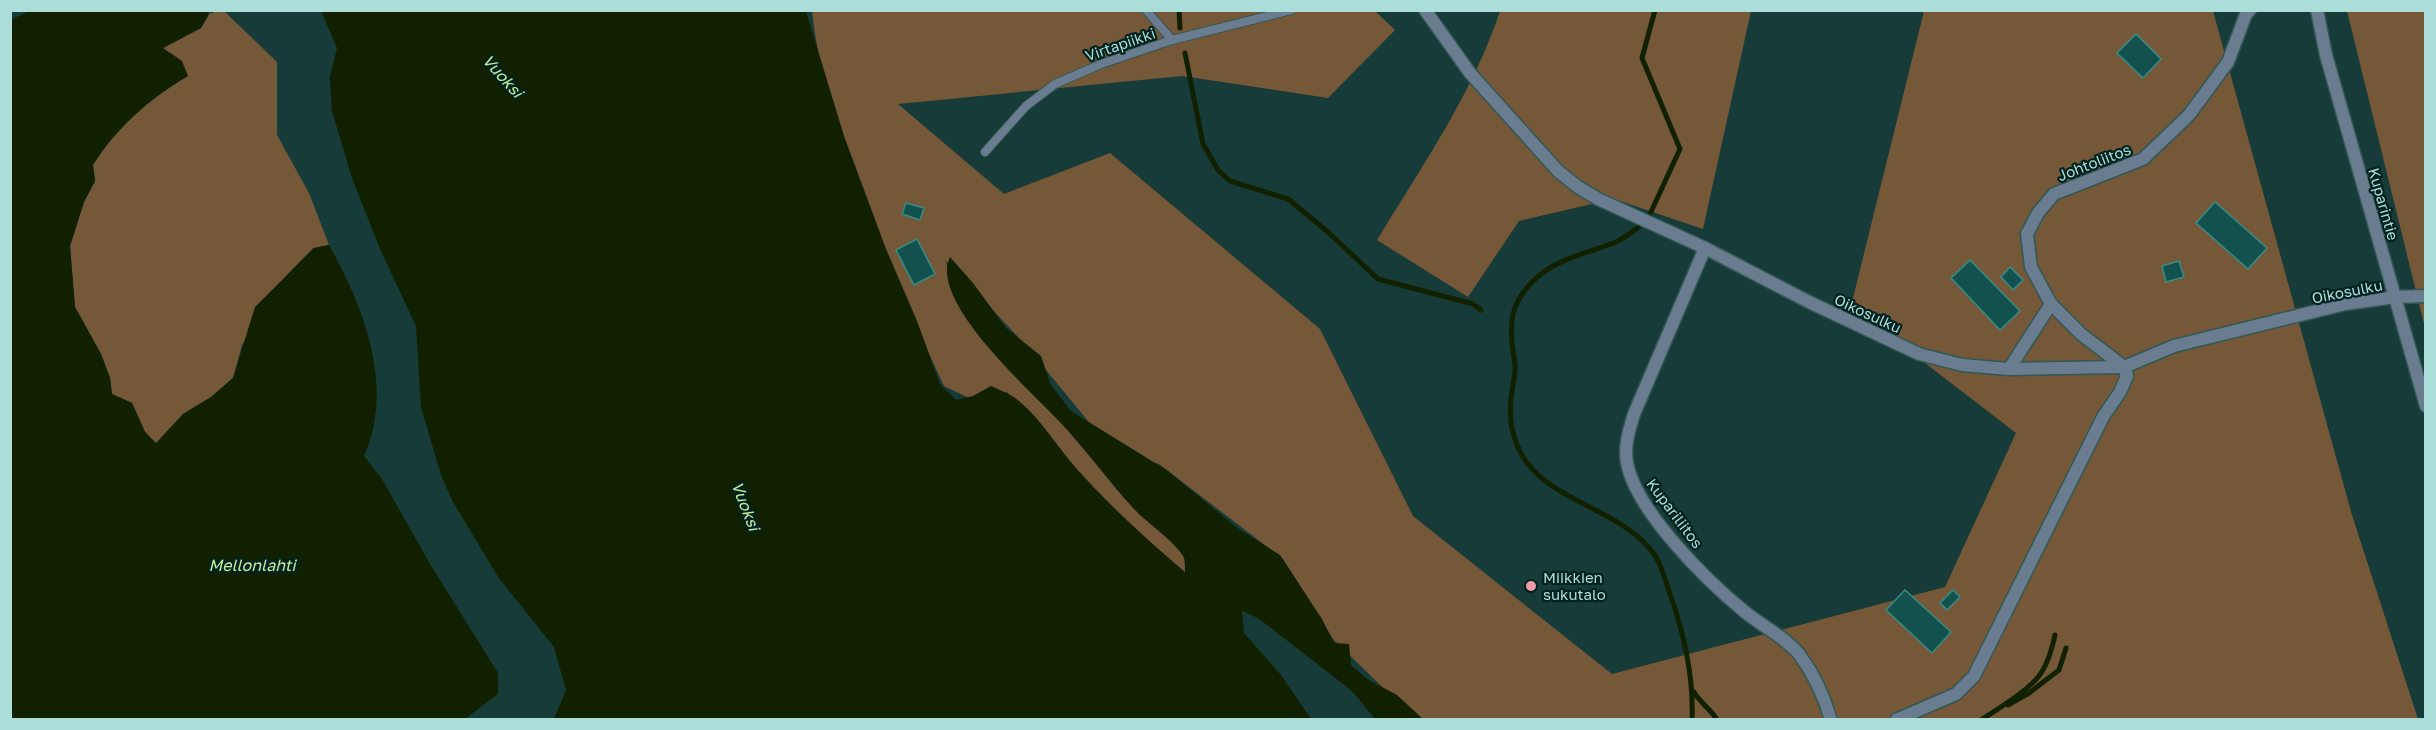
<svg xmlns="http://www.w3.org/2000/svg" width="2436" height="730" font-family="'Golos Text',sans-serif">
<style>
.green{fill:#745838}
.water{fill:#112100}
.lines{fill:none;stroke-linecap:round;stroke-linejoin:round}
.stream{stroke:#112100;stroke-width:5}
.building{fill:#12514d;stroke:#378c87;stroke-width:1.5}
.lane-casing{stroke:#325855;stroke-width:10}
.street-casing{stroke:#325855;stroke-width:15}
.lane{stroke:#6a7d90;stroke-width:8}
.street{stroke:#6a7d90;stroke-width:12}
.poi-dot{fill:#f39aa8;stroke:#002220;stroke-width:2}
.labels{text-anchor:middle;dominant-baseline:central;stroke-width:4.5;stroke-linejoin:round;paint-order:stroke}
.street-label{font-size:15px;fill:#acded9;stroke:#002220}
.poi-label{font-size:15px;fill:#acded9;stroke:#002220;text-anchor:start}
.water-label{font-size:16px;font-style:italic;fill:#c5ec9a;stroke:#002220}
</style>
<rect width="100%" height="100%" fill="#173b38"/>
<g class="green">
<path d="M217 11H224L277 62V135L309 193 329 245 313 248 288 274 242 345 233 378 211 397 183 414 156 444 145 432 132 403 112 394 110 378 101 354 75 307 70 246 84 202 95 181 93 165C116 128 150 98 188 76L163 48 201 28 209 14Z"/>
<path d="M812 11H1375L1395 30 1328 98 1182 76 898 104 1004 194 1110 153 1320 329 1413 516 1612 674 1945 587 2016 433 1851 306 1924 11H2213L2352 515 2418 719H1415L1333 639 1283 559 1159 464 1136 457 1102 438 1023 342 945 260 956 288 1204 571 1200 585 1143 543 1007 392 971 399 944 386C890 270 826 139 812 11Z"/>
<path d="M1500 11H1751L1703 229 1614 199 1519 221 1468 297 1377 240C1422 166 1473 93 1500 11Z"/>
<path d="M2347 11H2425V328Z"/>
</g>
<g class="water">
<path d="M32 10H205L209 14 201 28 163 48 182 61 188 76C150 98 116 128 93 165L95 181 84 202 70 246 75 307 101 354 110 378 112 394 132 403 145 432 156 443 183 414 211 397 233 378 255 307 314 248 329 245C364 308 395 386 364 456L382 479 430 564 498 673V694L465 719H11L10 20Z"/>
<path d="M321 11H806L844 136 886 249 917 321 940 384 956 400 973 396 991 386C998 389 1005 392 1012 396 1036 412 1056 445 1076 468 1109 505 1147 540 1185 572 1185 568 1185 561 1184 558 1178 544 1146 522 1135 510 1108 481 1085 448 1057 419 1030 390 928 301 950 257L973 283 1006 328 1041 356 1051 385 1071 411 1168 471 1236 527 1280 555 1322 619 1334 643 1349 644 1351 665 1367 679 1397 695 1423 719H1375L1352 691 1258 618 1242 611 1244 633 1281 675 1311 719H554L566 690 554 647 498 577 453 502 441 475 421 407 416 326 380 249 352 178 332 111 330 77 337 48Z"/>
</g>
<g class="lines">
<g class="stream">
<path d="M1179 10 1180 28"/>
<path d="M1185 53 1203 144 1218 170 1230 181 1288 199 1328 232 1378 279 1473 304 1481 310"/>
<path d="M1650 214 1680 149 1642 58 1655 10"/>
<path d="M1639 227C1632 232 1624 238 1616 242 1591 252 1563 257 1541 274 1508 301 1508 325 1515 364 1516 372 1513 382 1512 391 1509 409 1510 428 1517 445 1541 504 1622 505 1656 557 1662 567 1665 580 1669 591 1684 633 1694 675 1692 720"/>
<path d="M1694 692C1700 703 1712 710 1717 720"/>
<path d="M2008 705 2029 693 2059 670 2066 648"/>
<path d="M1981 720C1999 708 2026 692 2039 676 2048 664 2052 649 2055 635"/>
</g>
</g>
<g class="building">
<path d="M2136 34 2161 59 2143 78 2117 53Z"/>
<path d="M2215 202 2267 248 2248 269 2196 223Z"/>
<path d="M906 203 924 208 920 220 902 214Z"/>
<path d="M917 239 935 274 914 285 896 250Z"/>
<path d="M1970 260 2020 311 2000 330 1951 278Z"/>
<path d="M2179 261 2184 277 2166 282 2162 266Z"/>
<path d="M2010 267 2023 280 2013 290 2001 277Z"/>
<path d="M1905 590 1951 632 1932 653 1886 610Z"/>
<path d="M1953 590 1960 597 1947 610 1940 603Z"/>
</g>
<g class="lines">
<g class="lane-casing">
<g id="lane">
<path d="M1146 10 1172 40"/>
<path d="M985 152 1026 106 1055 84 1101 64 1172 40 1291 10"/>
</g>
</g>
<g class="street-casing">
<g id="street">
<path d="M1425 10 1470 73 1558 171 1578 187 1598 199 1705 248 1807 301 1919 354 1962 365 2009 369 2124 367 2174 346 2345 304 2395 297 2426 296"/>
<path d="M2317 10 2326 55 2426 406"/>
<path d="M1705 248 1634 414C1629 430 1624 446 1627 463 1636 511 1707 581 1745 612 1762 626 1785 637 1799 654 1814 674 1824 696 1831 720"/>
<path d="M2009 369 2051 304"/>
<path d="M1896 720 1956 694 1974 676 2103 417 2120 392 2127 376 2124 367 2081 334 2051 304 2031 267 2027 234 2038 213 2054 194 2143 159 2189 115 2228 62 2246 14 2250 10"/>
</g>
</g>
<use href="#lane" class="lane"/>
<use href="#street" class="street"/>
</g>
<circle class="poi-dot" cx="1531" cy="586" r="6"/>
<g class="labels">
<g class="street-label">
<text transform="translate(1120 44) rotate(-19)">Virtapiikki</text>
<text transform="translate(2094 162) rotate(-21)">Johtoliitos</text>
<text transform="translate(2384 204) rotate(74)">Kuparintie</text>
<text transform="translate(2347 291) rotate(-11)">Oikosulku</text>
<text transform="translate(1868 313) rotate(25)">Oikosulku</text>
<text transform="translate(1675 513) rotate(53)">Kupariliitos</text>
</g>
<g class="poi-label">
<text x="1543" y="577">Miikkien<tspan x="1543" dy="17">sukutalo</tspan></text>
</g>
<g class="water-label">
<text transform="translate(503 76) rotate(48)">Vuoksi</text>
<text transform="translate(746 506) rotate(69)">Vuoksi</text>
<text x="252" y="565">Mellonlahti</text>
</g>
</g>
<rect width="2436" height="730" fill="none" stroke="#acded9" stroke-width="24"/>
</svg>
